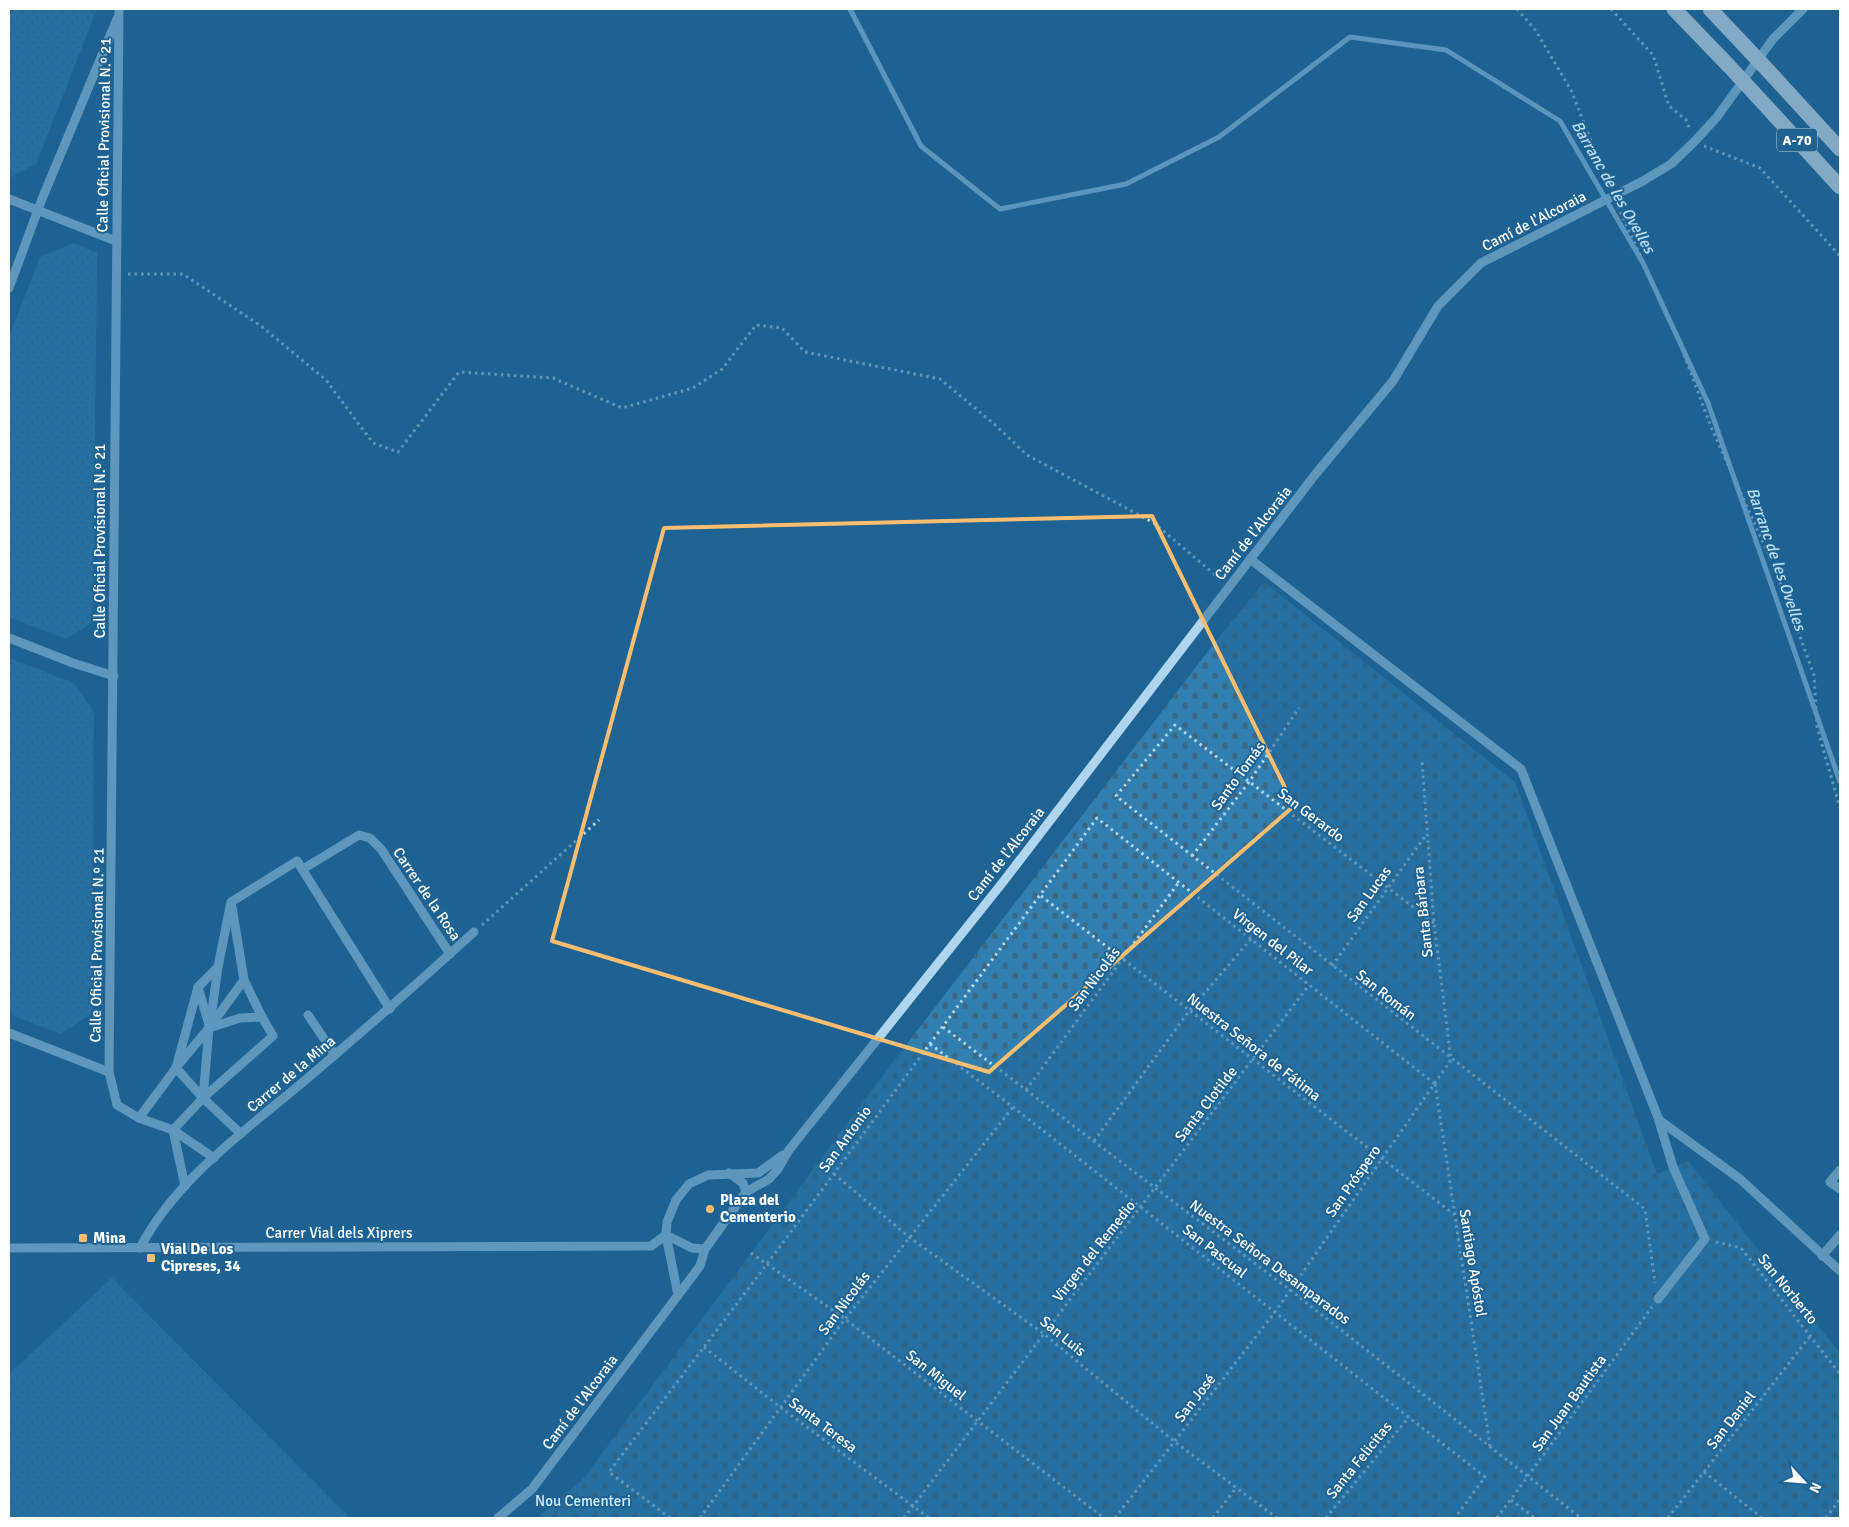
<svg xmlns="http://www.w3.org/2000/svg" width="1849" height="1527" font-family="Signika,sans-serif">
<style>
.grass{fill:url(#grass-dots)}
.cemetery{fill:url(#cemetery-stones)}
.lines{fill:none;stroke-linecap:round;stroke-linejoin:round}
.stream{stroke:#a2d3f0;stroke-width:5}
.path{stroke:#afd6ee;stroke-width:3;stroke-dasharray:2.5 4;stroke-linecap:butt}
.minor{stroke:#afd6ee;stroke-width:9}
.highway{stroke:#fff;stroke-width:15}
.minor-bridge{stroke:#afd6ee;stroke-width:9}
.highway-bridge{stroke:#fff;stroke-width:15}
.marked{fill:none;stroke:#fdbd6e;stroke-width:4;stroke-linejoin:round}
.poi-dot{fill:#fdbd6e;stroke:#1e6393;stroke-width:2}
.labels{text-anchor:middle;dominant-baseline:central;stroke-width:4;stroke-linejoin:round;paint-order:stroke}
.shield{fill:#1e6393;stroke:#bcd0df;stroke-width:1}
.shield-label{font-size:14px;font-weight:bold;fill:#fff}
.street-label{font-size:15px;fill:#fff;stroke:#1e6393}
.poi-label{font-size:15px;font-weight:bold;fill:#fff;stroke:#1e6393;text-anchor:start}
.park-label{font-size:15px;fill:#d5ecfa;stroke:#1e6393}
.water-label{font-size:16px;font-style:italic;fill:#bbdff5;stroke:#1e6393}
</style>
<defs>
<pattern id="grass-dots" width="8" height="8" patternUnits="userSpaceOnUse" patternTransform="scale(1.25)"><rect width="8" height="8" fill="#317eb0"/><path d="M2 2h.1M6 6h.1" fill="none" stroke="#3d6883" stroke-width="1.8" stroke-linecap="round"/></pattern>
<pattern id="cemetery-stones" width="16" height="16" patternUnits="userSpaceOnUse" patternTransform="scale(1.25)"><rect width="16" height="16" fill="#317eb0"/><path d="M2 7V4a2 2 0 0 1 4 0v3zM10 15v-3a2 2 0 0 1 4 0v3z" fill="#3d6883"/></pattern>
</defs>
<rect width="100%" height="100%" fill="#1e6393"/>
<g class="grass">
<path d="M9 9H97L36 164 9 178Z"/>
<path d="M74 243 97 253 93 622 66 639 9 617V336L40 257Z"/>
<path d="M9 658 74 683 94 712 92 1013 61 1034 9 1014Z"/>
<path d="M112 1278 350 1518H9V1374Z"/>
</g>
<path class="cemetery" d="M1264 582 1515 782 1657 1174 1688 1161 1840 1353V1518H537L583 1479 890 1066 1209 650Z"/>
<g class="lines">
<path class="stream" d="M850 9 921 146 1000 209 1126 184 1219 137 1350 37 1446 50 1560 121 1643 263 1708 403 1840 782"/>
<g class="path">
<path d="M1517 9 1536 31 1571 90 1609 186"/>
<path d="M1611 9 1653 55 1669 106 1686 120 1690 130"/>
<path d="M1704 146 1760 168 1840 256"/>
<path d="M1618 206 1682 349 1711 427 1776 571 1814 675 1817 727 1840 808"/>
<path d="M128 274H183L261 326 326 380 373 443 398 452 459 372 553 378 622 408 693 388 722 369 756 325 782 328 805 352 940 379 993 423 1027 455 1154 523 1220 579"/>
<path d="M1192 856 1249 782 1299 708"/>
<path d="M1041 896 1455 1215"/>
<path d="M1434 923 1175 725 1116 796 1645 1209 1655 1283"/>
<path d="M482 925 599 820"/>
<path d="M1332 966 1426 835"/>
<path d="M943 1027 1290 1290 1581 1518"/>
<path d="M930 1044 1013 1107 1485 1477 1455 1518"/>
<path d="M1435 1084 1490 1446"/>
<path d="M1026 1090 1179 882"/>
<path d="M1094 1141 1189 1011 1251 939"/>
<path d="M834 1174 909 1237 1044 1334 1175 1442 1277 1518"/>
<path d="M1716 1242 1741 1248 1840 1374"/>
<path d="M751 1253 845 1319 1104 1518"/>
<path d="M704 1347 780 1407 929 1518"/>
<path d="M1704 1472 1762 1518"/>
<path d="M1511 1500 1535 1518"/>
<path d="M670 1518 609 1472 767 1264 1097 818 1435 1084"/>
<path d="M700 1518 845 1319 1013 1107"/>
<path d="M904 1518 1309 985"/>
<path d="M1115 1518 1275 1312 1451 1060 1434 923 1422 761"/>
<path d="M1213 1518 1236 1488"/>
<path d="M1326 1518 1409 1417"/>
<path d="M1497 1518 1652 1307"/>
<path d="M1668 1518 1811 1335"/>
<path d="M1826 1518 1840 1499"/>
</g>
<g class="minor">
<path d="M119 9 109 1072 117 1105 139 1118 173 1130 214 1158"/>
<path d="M1641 182 1671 164 1694 142 1717 117 1773 39 1803 9"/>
<path d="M9 199 116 241"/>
<path d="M9 288 42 199 117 19"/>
<path d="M1250 559 1521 769 1659 1120 1740 1179 1840 1271"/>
<path d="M9 638 73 663 114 676"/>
<path d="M303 869 359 835 370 838 381 849 450 954"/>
<path d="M244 980 262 1017"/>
<path d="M198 987 209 1025"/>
<path d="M308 1015 335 1055"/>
<path d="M262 1017 273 1036 203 1098 209 1028 240 1018Z"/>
<path d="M210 1025 218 967"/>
<path d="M9 1033 109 1072"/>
<path d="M178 1065 209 1028 244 980 232 907"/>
<path d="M176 1068 198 987 218 967 231 902 297 861 390 1009"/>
<path d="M139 1118 176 1068 203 1098"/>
<path d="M1840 1170 1830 1182 1840 1189"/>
<path d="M729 1173 743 1183 746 1192"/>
<path d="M185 1186 173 1130 203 1098 241 1134"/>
<path d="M666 1235 692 1248 705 1249"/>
<path d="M9 1248 651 1246 666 1235"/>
<path d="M140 1248C176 1179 245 1131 303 1082 361 1033 418 983 474 932"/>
<path d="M1822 1256 1840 1235"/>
<path d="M678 1295 666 1235 667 1222 676 1200 689 1184 708 1175 758 1173 783 1155"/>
<path d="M1658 1299 1705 1239 1673 1167 1659 1121"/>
<path d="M498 1518 532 1489 700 1266 705 1249 746 1192 769 1179 778 1169 789 1150 1003 882 1314 476 1393 381 1438 306 1481 263"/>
</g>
<g class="highway">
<path d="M1674 9 1728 65"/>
<path d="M1710 9 1744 45"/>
<path d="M1774 77 1840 149"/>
<path d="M1754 93 1840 187"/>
</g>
<path class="minor-bridge" d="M1481 263 1641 182"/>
<g class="highway-bridge">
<path d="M1744 45 1774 77"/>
<path d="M1728 65 1754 93"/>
</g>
</g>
<path d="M0 0H1849V1527H0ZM1152 516 1294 806 989 1072 552 941 664 528Z" fill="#1e6393" fill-opacity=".55" fill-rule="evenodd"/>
<path class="marked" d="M1152 516 1294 806 989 1072 552 941 664 528Z"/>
<g class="poi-dot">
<circle cx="710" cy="1209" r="5"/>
<rect x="78" y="1233" width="10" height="10" rx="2.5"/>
<rect x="146" y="1253" width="10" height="10" rx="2.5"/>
</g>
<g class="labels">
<rect class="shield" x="1777" y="128.5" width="40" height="23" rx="4"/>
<g class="shield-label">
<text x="1797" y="140">A-70</text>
</g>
<g class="street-label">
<text transform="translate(104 135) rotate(-89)">Calle Oficial Provisional N.º 21</text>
<text transform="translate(1534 221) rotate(-27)">Camí de l'Alcoraia</text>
<text transform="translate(1253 533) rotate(-52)">Camí de l'Alcoraia</text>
<text transform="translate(100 541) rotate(-90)">Calle Oficial Provisional N.º 21</text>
<text transform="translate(1238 776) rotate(-54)">Santo Tomás</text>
<text transform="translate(1311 815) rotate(37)">San Gerardo</text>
<text transform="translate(1006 854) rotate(-52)">Camí de l'Alcoraia</text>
<text transform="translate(427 894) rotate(56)">Carrer de la Rosa</text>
<text transform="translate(1369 894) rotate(-54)">San Lucas</text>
<text transform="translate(1423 912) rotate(-96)">Santa Bárbara</text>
<text transform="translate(1273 942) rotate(38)">Virgen del Pilar</text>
<text transform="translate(97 945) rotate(-89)">Calle Oficial Provisional N.º 21</text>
<text transform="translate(1094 979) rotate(-53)">San Nicolás</text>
<text transform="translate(1386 995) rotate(38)">San Román</text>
<text transform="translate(1254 1047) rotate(38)">Nuestra Señora de Fátima</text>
<text transform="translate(291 1074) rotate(-40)">Carrer de la Mina</text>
<text transform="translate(1206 1104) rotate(-52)">Santa Clotilde</text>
<text transform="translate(845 1139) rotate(-54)">San Antonio</text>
<text transform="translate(1353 1181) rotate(-55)">San Próspero</text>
<text x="339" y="1233">Carrer Vial dels Xiprers</text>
<text transform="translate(1094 1251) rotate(-52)">Virgen del Remedio</text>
<text transform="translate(1215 1251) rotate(38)">San Pascual</text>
<text transform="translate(1270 1262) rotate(37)">Nuestra Señora Desamparados</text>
<text transform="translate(1473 1263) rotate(81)">Santiago Apóstol</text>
<text transform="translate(1788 1289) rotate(51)">San Norberto</text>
<text transform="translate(844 1303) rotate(-53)">San Nicolás</text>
<text transform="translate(1063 1336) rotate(39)">San Luis</text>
<text transform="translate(936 1375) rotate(38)">San Miguel</text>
<text transform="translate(1195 1398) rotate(-52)">San José</text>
<text transform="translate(580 1402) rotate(-53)">Camí de l'Alcoraia</text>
<text transform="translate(1569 1403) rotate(-54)">San Juan Bautista</text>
<text transform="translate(1731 1420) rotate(-52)">San Daniel</text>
<text transform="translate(823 1425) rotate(37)">Santa Teresa</text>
<text transform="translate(1359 1460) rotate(-51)">Santa Felicitas</text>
</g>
<g class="poi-label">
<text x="720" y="1200">Plaza del<tspan x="720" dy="17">Cementerio</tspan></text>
<text x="93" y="1238">Mina</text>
<text x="161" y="1249">Vial De Los<tspan x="161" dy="17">Cipreses, 34</tspan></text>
</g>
<g class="park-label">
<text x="583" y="1501">Nou Cementeri</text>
</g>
<g class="water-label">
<text transform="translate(1613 187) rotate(60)">Barranc de les Ovelles</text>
<text transform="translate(1776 559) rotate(71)">Barranc de les Ovelles</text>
</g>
</g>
<rect width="1849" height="1527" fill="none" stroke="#ffffff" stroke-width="20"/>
<g transform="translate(1804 1482) rotate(116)" stroke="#1e6393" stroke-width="4" paint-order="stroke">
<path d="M0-4L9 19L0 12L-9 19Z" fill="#ffffff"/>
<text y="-8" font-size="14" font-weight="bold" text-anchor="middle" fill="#ffffff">N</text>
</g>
</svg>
